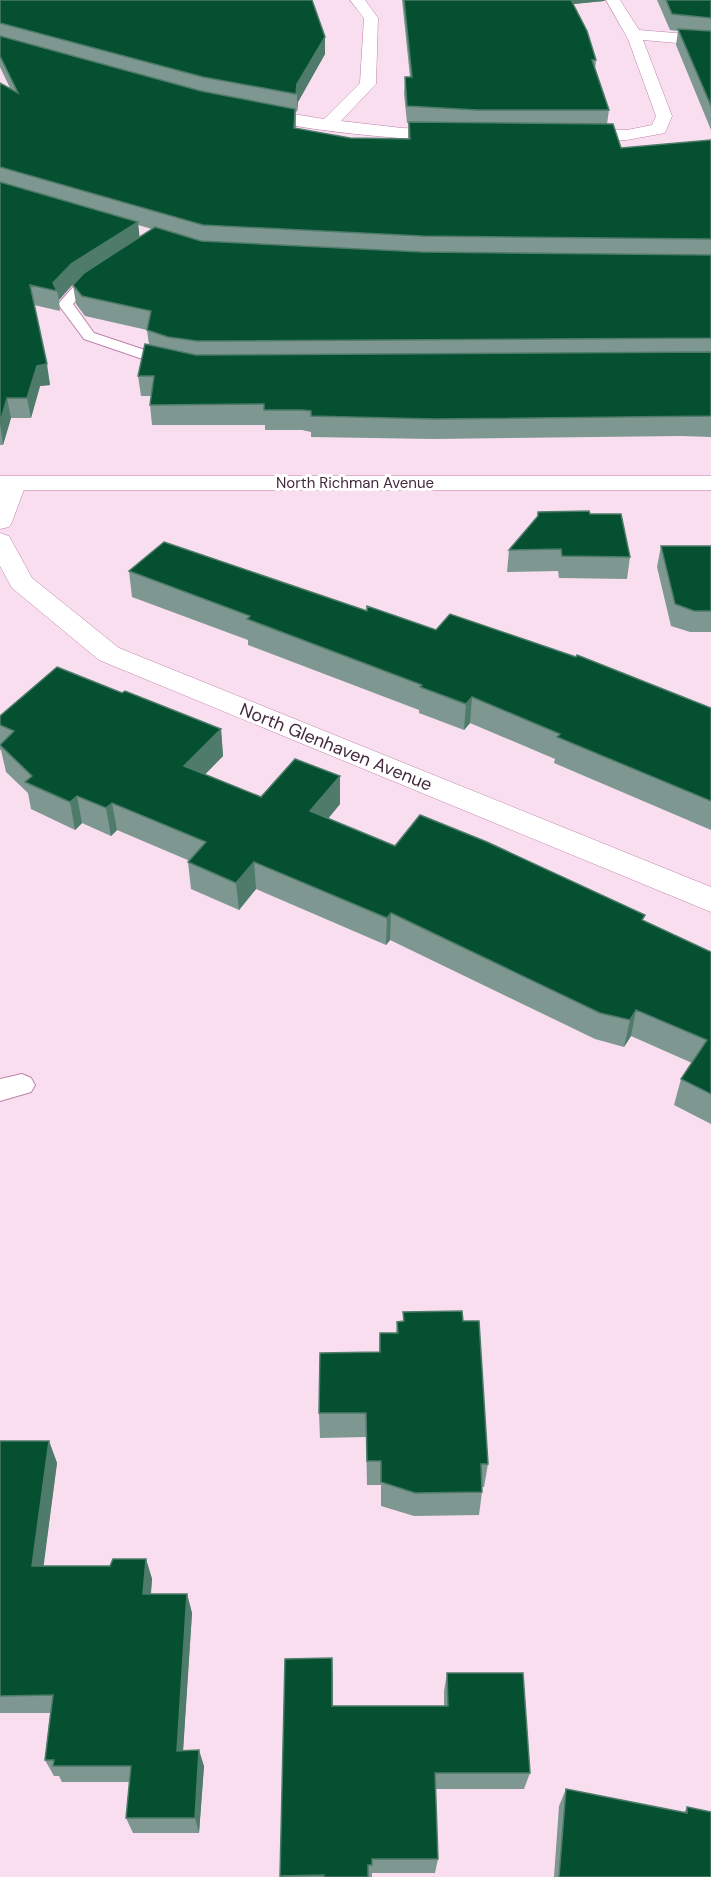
<svg xmlns="http://www.w3.org/2000/svg" width="711" height="1877" viewBox="0 0 711 1877" font-family="'DM Sans',sans-serif">
<rect width="100%" height="100%" fill="#f9def0"/>
<g fill="none" stroke-linecap="round" stroke-linejoin="round">
<g stroke="#be82ac" stroke-width="2">
<path id="service" d="M 99,272 L 104,273 L 106,276 L 104,279 L 85,291 L 73,304 L 94,333 L 178,361 L 180,364 L 178,367 L 166,367 L 84,339 L 58,304 L 75,285 Z
M 22,1074 L 31,1078 L 35,1085 L 31,1092 L 0,1101 L 0,1079 Z"/>
</g>
<g stroke="#be82ac" stroke-width="1">
<path id="minor" d="M 350,0 L 365,0 L 378,18 L 376,84 L 341,121 L 402,128 L 453,130 L 459,131 L 462,135 L 459,139 C 445,142 428,140 413,139 C 358,135 299,129 245,116 L 243,112 L 251,107 L 324,119 L 360,83 L 364,18 Z
M 606,0 L 620,0 L 639,30 L 711,36 L 711,46 L 643,40 L 672,116 L 665,133 L 627,140 L 570,140 L 564,139 L 561,135 L 564,131 L 570,130 L 627,130 L 652,125 L 656,116 L 628,39 Z
M 14,477 L 22,479 L 26,484 L 12,522 L 9,527 L 0,529 L 0,489 L 6,479 Z
M 0,533 L 9,536 L 32,578 L 119,648 L 711,887 L 711,912 L 99,660 L 12,588 L 0,566 Z"/>
</g>
<g stroke="#be82ac" stroke-width="1">
<path id="tertiary" d="M 0,476 L 711,476 L 711,490 L 0,490 Z"/>
</g>
<use href="#service" fill="#fff" fill-rule="evenodd"/>
<use href="#minor" fill="#fff" fill-rule="evenodd"/>
<use href="#tertiary" fill="#fff" fill-rule="evenodd"/>
</g>
<path fill="#7e9790" fill-rule="evenodd" d="M 0,0 L 325,54 L 298,102 L 297,112 L 296,111 L 296,128 L 350,138 L 408,139 L 408,123 L 407,123 L 404,94 L 405,77 L 410,77 L 402,0 L 605,0 L 604,1 L 573,4 L 596,60 L 595,69 L 609,110 L 607,124 L 621,148 L 711,140 L 711,437 L 681,436 L 434,439 L 311,437 L 311,432 L 302,430 L 265,430 L 265,425 L 152,425 L 150,405 L 151,396 L 141,396 L 138,376 L 149,345 L 147,330 L 85,316 L 76,304 L 73,285 L 75,282 L 59,300 L 60,311 L 34,305 L 50,385 L 40,386 L 31,418 L 11,418 L 3,445 L 0,445 L 0,83 L 10,88 L 0,67 ZM 138,225 L 152,229 L 139,237 Z
M 657,0 L 711,0 L 711,130 L 676,45 L 678,31 L 670,30 Z
M 538,512 L 590,514 L 630,557 L 627,579 L 559,578 L 558,571 L 507,572 L 509,550 L 537,518 Z
M 661,546 L 711,546 L 711,632 L 690,632 L 671,626 L 657,567 Z
M 129,571 L 367,611 L 711,708 L 711,830 L 554,763 L 555,759 L 470,723 L 464,730 L 419,713 L 419,710 L 248,645 L 248,640 L 132,597 Z
M 122,693 L 221,729 L 223,756 L 205,774 L 261,797 L 340,776 L 340,804 L 328,819 L 395,846 L 644,921 L 711,952 L 711,1124 L 674,1105 L 681,1079 L 692,1063 L 631,1036 L 624,1047 L 595,1039 L 390,940 L 386,945 L 256,889 L 239,910 L 191,889 L 188,862 L 190,861 L 117,830 L 111,836 L 82,823 L 75,830 L 31,809 L 28,793 L 6,772 L 1,750 L 0,750 L 0,716 Z
M 403,1312 L 463,1321 L 488,1464 L 484,1487 L 482,1487 L 482,1492 L 479,1515 L 414,1516 L 381,1506 L 381,1485 L 367,1485 L 366,1437 L 320,1438 L 319,1413 L 379,1352 L 380,1333 L 396,1333 L 397,1322 L 403,1321 Z
M 0,1441 L 49,1441 L 57,1463 L 43,1566 L 110,1566 L 146,1559 L 152,1579 L 151,1594 L 187,1594 L 192,1613 L 183,1750 L 204,1766 L 199,1833 L 133,1833 L 126,1818 L 130,1782 L 62,1782 L 59,1776 L 54,1776 L 45,1760 L 50,1713 L 0,1713 Z
M 332,1658 L 333,1706 L 444,1706 L 444,1691 L 447,1673 L 530,1773 L 524,1789 L 435,1789 L 438,1859 L 435,1873 L 372,1873 L 372,1877 L 280,1877 L 285,1659 Z
M 566,1789 L 684,1813 L 687,1807 L 711,1877 L 554,1877 L 559,1806 Z"/>
<path fill="#4e7b6a" d="M 564,0 L 605,0 L 604,1 L 564,5 Z
M 325,37 L 325,54 L 298,102 L 297,112 L 297,84 Z
M 138,222 L 140,241 L 73,284 L 59,300 L 57,291 L 53,283 L 71,264 Z
M 47,364 L 50,385 L 40,386 L 31,418 L 27,398 L 37,366 Z
M 7,398 L 11,418 L 3,445 L 0,423 Z
M 472,697 L 470,723 L 464,730 L 466,704 Z
M 221,729 L 223,756 L 187,793 L 184,766 Z
M 340,776 L 340,804 L 311,839 L 310,811 Z
M 77,796 L 82,823 L 75,830 L 70,802 Z
M 112,803 L 117,830 L 111,836 L 106,808 Z
M 254,862 L 256,889 L 239,910 L 236,883 Z
M 391,913 L 390,940 L 386,945 L 387,918 Z
M 636,1010 L 631,1036 L 624,1047 L 630,1020 Z
M 49,1441 L 57,1463 L 41,1586 L 32,1566 Z
M 146,1559 L 152,1579 L 149,1613 L 143,1594 Z
M 187,1594 L 192,1613 L 182,1767 L 177,1751 Z
M 332,1658 L 333,1677 L 333,1723 L 332,1706 Z
M 199,1750 L 204,1766 L 199,1833 L 195,1818 Z"/>
<path fill="#045030" stroke="#4e7b6a" stroke-width="1.5" d="M 0,0 L 312,0 L 325,37 L 297,84 L 296,94 L 203,77 L 0,23 Z
M 404,0 L 571,0 L 587,31 L 596,60 L 592,60 L 609,110 L 477,110 L 407,106 L 405,77 L 412,77 Z
M 666,0 L 711,0 L 711,18 L 672,14 Z
M 678,29 L 711,31 L 711,106 Z
M 0,36 L 201,91 L 295,109 L 294,128 L 350,138 L 410,139 L 409,122 L 613,124 L 621,148 L 711,140 L 711,239 L 422,236 L 203,225 L 0,167 L 0,83 L 18,93 L 0,56 Z
M 0,182 L 138,222 L 71,264 L 53,283 L 57,291 L 30,285 L 47,364 L 37,366 L 27,398 L 7,398 L 0,423 Z
M 155,227 L 201,241 L 422,252 L 711,255 L 711,338 L 197,341 L 168,337 L 147,330 L 151,311 L 82,296 L 73,285 L 84,273 Z
M 145,344 L 196,355 L 711,352 L 711,416 L 435,419 L 311,416 L 311,411 L 302,410 L 264,410 L 264,404 L 150,405 L 154,376 L 138,376 Z
M 589,511 L 590,514 L 621,514 L 630,557 L 562,556 L 561,549 L 509,550 L 538,516 L 538,512 Z
M 164,542 L 367,611 L 367,606 L 436,630 L 450,614 L 576,657 L 577,655 L 711,708 L 711,801 L 557,737 L 560,734 L 472,697 L 466,704 L 420,687 L 422,685 L 247,619 L 250,616 L 129,571 Z
M 661,546 L 711,546 L 711,611 L 694,611 L 675,604 Z
M 57,667 L 122,693 L 125,691 L 221,729 L 184,766 L 261,797 L 295,759 L 340,776 L 310,811 L 395,846 L 420,815 L 487,842 L 645,915 L 642,920 L 711,952 L 711,1094 L 681,1079 L 707,1040 L 636,1010 L 630,1020 L 600,1013 L 391,913 L 387,918 L 254,862 L 236,883 L 188,862 L 206,842 L 112,803 L 106,808 L 77,796 L 70,802 L 25,782 L 32,776 L 0,745 L 14,731 L 0,725 L 0,716 Z
M 462,1311 L 463,1321 L 479,1321 L 488,1464 L 481,1464 L 482,1492 L 415,1493 L 381,1482 L 381,1461 L 367,1461 L 366,1413 L 319,1413 L 320,1353 L 380,1352 L 380,1333 L 398,1333 L 397,1322 L 404,1321 L 403,1312 Z
M 0,1441 L 49,1441 L 32,1566 L 110,1566 L 113,1559 L 146,1559 L 143,1594 L 187,1594 L 177,1751 L 199,1750 L 195,1818 L 126,1818 L 131,1766 L 53,1766 L 54,1760 L 45,1760 L 53,1695 L 0,1696 Z
M 332,1658 L 332,1706 L 448,1706 L 447,1673 L 523,1673 L 530,1773 L 435,1773 L 438,1859 L 372,1859 L 372,1865 L 368,1865 L 368,1877 L 324,1877 L 324,1875 L 280,1876 L 285,1659 Z
M 566,1789 L 687,1813 L 687,1807 L 711,1812 L 711,1877 L 559,1877 Z"/>
<g text-anchor="middle" stroke-width="6" stroke-linejoin="round" paint-order="stroke">
<g font-size="15" fill="#432a3c" stroke="#fff">
<text x="355" y="488">North Richman Avenue</text>
</g>
<g font-size="18" fill="#432a3c" stroke="#fff">
<text transform="translate(336 747) rotate(22)" y="6">North Glenhaven Avenue</text>
</g>
</g>
</svg>
